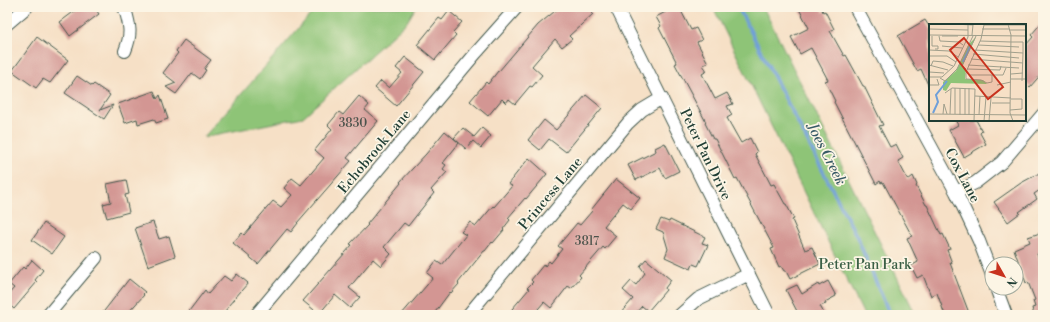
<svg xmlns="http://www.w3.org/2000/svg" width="1050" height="322" viewBox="0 0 1050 322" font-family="'Libre Bodoni',serif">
<rect width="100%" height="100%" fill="#fcf5e5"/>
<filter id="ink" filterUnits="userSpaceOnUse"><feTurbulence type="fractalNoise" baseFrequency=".025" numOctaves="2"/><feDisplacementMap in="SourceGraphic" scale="8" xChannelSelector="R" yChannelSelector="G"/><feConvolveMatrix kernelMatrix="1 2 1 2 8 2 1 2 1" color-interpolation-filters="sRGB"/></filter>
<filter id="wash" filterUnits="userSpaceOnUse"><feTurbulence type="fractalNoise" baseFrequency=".012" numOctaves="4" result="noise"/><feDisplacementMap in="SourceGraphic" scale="16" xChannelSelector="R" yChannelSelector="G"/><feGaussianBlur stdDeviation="0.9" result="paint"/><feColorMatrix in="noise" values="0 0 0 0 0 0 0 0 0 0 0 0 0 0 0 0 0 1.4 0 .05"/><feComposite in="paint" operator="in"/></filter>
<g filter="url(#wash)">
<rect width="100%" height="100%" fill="#f6e0c6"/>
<path fill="#8ec477" stroke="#568056" d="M 317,7 L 416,7 L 407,22 L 303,117 L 204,137 Z
M 713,7 L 763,7 L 916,315 L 864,315 Z"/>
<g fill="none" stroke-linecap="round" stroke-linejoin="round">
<path stroke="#6f9fd9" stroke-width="3.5" d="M 738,7 L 857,237 L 890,315"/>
</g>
<g id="blocks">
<path fill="#d39693" d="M 80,7 L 94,7 L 99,14 L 70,36 L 60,22 Z
M 560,7 L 587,7 L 593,14 L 569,36 L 572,39 L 562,47 L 555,39 L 532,66 L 542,75 L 532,87 L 530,86 L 515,104 L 509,99 L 506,103 L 502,99 L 488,116 L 470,101 L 486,82 L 488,84 L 498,71 L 499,71 L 538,25 Z
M 675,7 L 679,7 L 691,30 L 696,28 L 702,40 L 697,42 L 708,63 L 703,65 L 707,71 L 702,74 L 715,99 L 727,93 L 733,104 L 727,106 L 732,115 L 727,118 L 741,143 L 750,138 L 757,152 L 755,154 L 771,185 L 774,184 L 785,204 L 786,204 L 794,219 L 792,220 L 805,250 L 812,247 L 820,264 L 790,279 L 786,271 L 784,271 L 781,266 L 779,267 L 771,249 L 774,248 L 737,178 L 735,179 L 715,139 L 713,139 L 705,123 L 706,122 L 675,64 L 677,63 L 659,28 L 661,26 L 656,17 Z
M 798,7 L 821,7 L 823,12 L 825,11 L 834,29 L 830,31 L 844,56 L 846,55 L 863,86 L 864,86 L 883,125 L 879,126 L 890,147 L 896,144 L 903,158 L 898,161 L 908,180 L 913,176 L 917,185 L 916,186 L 926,205 L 927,205 L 941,235 L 943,234 L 950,249 L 947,250 L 952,263 L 950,263 L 969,313 L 964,315 L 945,315 L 937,293 L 931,296 L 923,275 L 917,278 L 911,266 L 918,262 L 907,238 L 912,236 L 883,182 L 881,183 L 880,181 L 876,184 L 834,102 L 835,101 L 825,81 L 828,80 L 811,48 L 800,54 L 791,37 L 809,28 Z
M 449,11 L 462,22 L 453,32 L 456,35 L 435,60 L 417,45 L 439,18 L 442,20 Z
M 925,20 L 930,28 L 930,89 L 921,69 L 917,71 L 898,36 Z
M 1043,21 L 1043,72 L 1030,87 L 1025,82 L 1025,46 L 1033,37 L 1031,35 Z
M 37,37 L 68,60 L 50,83 L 43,79 L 36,88 L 12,71 Z
M 184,40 L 211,60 L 204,69 L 206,70 L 200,79 L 192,73 L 176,94 L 166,87 L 176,83 L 163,73 L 178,53 L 176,51 Z
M 405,57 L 424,72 L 396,106 L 375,88 L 381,81 L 389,88 L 402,73 L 396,68 Z
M 77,76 L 92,86 L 94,84 L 110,95 L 100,110 L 113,105 L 104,119 L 65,93 Z
M 154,91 L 157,99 L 160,95 L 168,119 L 156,123 L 154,119 L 138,124 L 137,119 L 125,123 L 118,104 Z
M 586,95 L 602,108 L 566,152 L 549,139 L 540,150 L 528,140 L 544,120 L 556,130 Z
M 359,96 L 369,105 L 365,110 L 378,121 L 347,158 L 351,161 L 297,223 L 298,223 L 291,232 L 287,229 L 258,264 L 233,243 L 242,233 L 244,235 L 273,201 L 281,207 L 292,195 L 284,188 L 292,178 L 301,185 L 324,158 L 315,150 L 332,129 L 328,125 L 339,112 L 343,115 Z
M 955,120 L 976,120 L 982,131 L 980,133 L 986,144 L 964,157 L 949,130 L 958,125 Z
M 463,128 L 474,137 L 482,128 L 491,136 L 481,148 L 473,141 L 466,149 L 454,138 Z
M 445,131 L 459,143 L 443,163 L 446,165 L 443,169 L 447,172 L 431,190 L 434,193 L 408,226 L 404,223 L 384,247 L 391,254 L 381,266 L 373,259 L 349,288 L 360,297 L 350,308 L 335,295 L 319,314 L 303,301 L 352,245 L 350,244 L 368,225 L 367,224 L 401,183 L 400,182 L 426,154 Z
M 665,143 L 679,171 L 665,178 L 660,168 L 636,180 L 628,165 L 656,151 L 655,148 Z
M 529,158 L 547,174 L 526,199 L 525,198 L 508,218 L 510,220 L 503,229 L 504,230 L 493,243 L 492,242 L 485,251 L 484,251 L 458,283 L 459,284 L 451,293 L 450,292 L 433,315 L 401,315 L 433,278 L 427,273 L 436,261 L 442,265 L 466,235 L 461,232 L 470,222 L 476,226 L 493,206 L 494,207 L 512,186 L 508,184 Z
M 1043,171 L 1043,188 L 1034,194 L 1037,199 L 1019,212 L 1020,213 L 1008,222 L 994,202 L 1021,183 Z
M 616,179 L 640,198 L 631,209 L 623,203 L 604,226 L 616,236 L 605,249 L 603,247 L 579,275 L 581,277 L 571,288 L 568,286 L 551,308 L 544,302 L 533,315 L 507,315 L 529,289 L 527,288 L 533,282 L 531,280 L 544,264 L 545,266 L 549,261 L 551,263 L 562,249 L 558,246 L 577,223 L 580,225 L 592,211 L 591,210 Z
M 126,180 L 129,194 L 125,195 L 129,212 L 107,218 L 103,204 L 111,202 L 107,184 Z
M 661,219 L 669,222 L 670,220 L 705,237 L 702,243 L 708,245 L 698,266 L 693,264 L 691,269 L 665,257 L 668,249 L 663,232 L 656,229 Z
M 153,222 L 159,239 L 169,236 L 175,256 L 148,266 L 135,228 Z
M 44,223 L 64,237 L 52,254 L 32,240 Z
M 1043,232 L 1043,252 L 1037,254 L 1043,269 L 1043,315 L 1034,315 L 1032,308 L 1035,307 L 1033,301 L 1035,300 L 1028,282 L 1026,283 L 1014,249 L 1030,242 L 1028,237 Z
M 646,259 L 671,280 L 665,288 L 666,290 L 648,311 L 642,306 L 634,315 L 619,315 L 633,299 L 623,290 L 631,281 L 636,285 L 645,273 L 640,266 Z
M 32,260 L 43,270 L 35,280 L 37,282 L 14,309 L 7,303 L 7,296 L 14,288 L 9,284 L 23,267 L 25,269 Z
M 237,274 L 248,283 L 228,306 L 229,306 L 222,315 L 186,315 L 205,290 L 208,294 L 224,276 L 231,281 Z
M 129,279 L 145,292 L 143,294 L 144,295 L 126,315 L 101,315 Z
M 828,281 L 836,296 L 825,302 L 826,304 L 820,306 L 825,315 L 799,315 L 786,290 L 797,285 L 802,294 L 818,284 L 819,286 Z"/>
</g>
</g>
<g filter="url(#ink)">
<use href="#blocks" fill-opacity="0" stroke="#3f554a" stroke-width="1"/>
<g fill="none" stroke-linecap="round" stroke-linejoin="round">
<g stroke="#3f554a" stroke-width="14">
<path id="minor" d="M 123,7 L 125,9 C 130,26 132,34 125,51
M 616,7 L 769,315
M 855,7 L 956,192 L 979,241 L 992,275
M 7,24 L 27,7
M 956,192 L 975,183 L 1002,162 L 1043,114
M 996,288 L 1006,315
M 48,315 L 96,258
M 256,315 L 476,53 L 517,7
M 468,315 L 628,123 L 642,110 L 662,98
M 680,315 L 698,299 L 749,274"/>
</g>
<use href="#minor" stroke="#fff" stroke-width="12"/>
</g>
</g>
<g text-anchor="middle" stroke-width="3.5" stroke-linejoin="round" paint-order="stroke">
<g font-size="12" fill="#4c534c">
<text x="353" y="127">3830</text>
<text x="587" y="245">3817</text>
</g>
<g font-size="14" fill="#1f3d34" stroke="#fcf5e5">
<text transform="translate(374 151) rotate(-50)" y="5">Echobrook Lane</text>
<text transform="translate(706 154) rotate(64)" y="5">Peter Pan Drive</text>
<text transform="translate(963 175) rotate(62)" y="5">Cox Lane</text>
<text transform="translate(550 193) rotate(-50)" y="5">Princess Lane</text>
</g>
<g font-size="14" fill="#3b5f45" stroke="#fcf5e5">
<text x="865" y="269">Peter Pan Park</text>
</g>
<g font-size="15" font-style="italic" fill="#375a66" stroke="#fcf5e5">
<text transform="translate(827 154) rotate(63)" y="5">Joes Creek</text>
</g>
</g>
<g transform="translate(929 24)">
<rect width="97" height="97" fill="#f6e0c6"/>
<path d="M 47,13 L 33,43 L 37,45 L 36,55 L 54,56 L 58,60 L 22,59 L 17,67 L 14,66 L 14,58 L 27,47 L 40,20 Z" fill="#8ec477"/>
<path fill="none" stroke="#6f9fd9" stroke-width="2" d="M 34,38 L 42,21M 4,89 L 9,78 L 7,71 L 18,57"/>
<path fill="none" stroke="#a09f8c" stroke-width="1" d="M 24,0 L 44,1 L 43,11M 79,0 L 82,11 L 81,89 L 84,97M 0,5 L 39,6M 53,5 L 80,5M 80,6 L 97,6M 0,11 L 97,12M 3,12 L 3,22 L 9,22 L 9,25 L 6,25M 10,12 L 11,17 L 30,18 L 34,21M 13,12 L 29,12M 51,17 L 82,18M 49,21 L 90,23M 13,22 L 33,24M 0,26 L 20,27 L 29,33M 46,26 L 94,29 L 94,18 L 82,18M 44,30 L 90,34M 0,32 L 18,32 L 27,38M 42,35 L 94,39M 0,41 L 19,46M 39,41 L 90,44M 2,42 L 4,37 L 14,38 L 24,42M 77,44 L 74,51 L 40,51 L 37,48 L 52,15 L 55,1 L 97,1M 37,45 L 33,42 L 47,12M 38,45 L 71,46 L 72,42M 0,48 L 15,49M 37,49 L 37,55 L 52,56 L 58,59 L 63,58 L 63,51M 82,50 L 94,49M 0,53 L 13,53 L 25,42 L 39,13 L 39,0M 11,54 L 16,57 L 28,45 L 44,12M 82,55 L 97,55M 93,57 L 94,29M 0,61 L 10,61 L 8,55M 68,61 L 82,58M 40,64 L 40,91M 16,69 L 23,64 L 46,65 L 45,97 L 23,97M 46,72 L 82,74M 63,79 L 81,79M 81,86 L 93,85 L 93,75 L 82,75M 0,90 L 97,91M 14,90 L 15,80 L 18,90M 21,90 L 22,65M 26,90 L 26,64M 31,91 L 31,64M 36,91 L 36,64M 50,91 L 51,72M 55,97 L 57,73M 60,97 L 62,74"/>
<path fill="#c8321e" fill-opacity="0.15" stroke="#c8321e" stroke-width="2" d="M 35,14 L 74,63 L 59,75 L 21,26 Z"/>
<rect width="97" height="97" fill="none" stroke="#1f3d34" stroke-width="2"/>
</g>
<rect width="1050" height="322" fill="none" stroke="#fcf5e5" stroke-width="24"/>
<g transform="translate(1004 276) rotate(129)"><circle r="19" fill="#fcf5e5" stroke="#a4ab9e"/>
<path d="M0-3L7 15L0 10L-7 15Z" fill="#c8321e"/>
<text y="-6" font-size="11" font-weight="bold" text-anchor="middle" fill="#1f3d34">N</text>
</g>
</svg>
